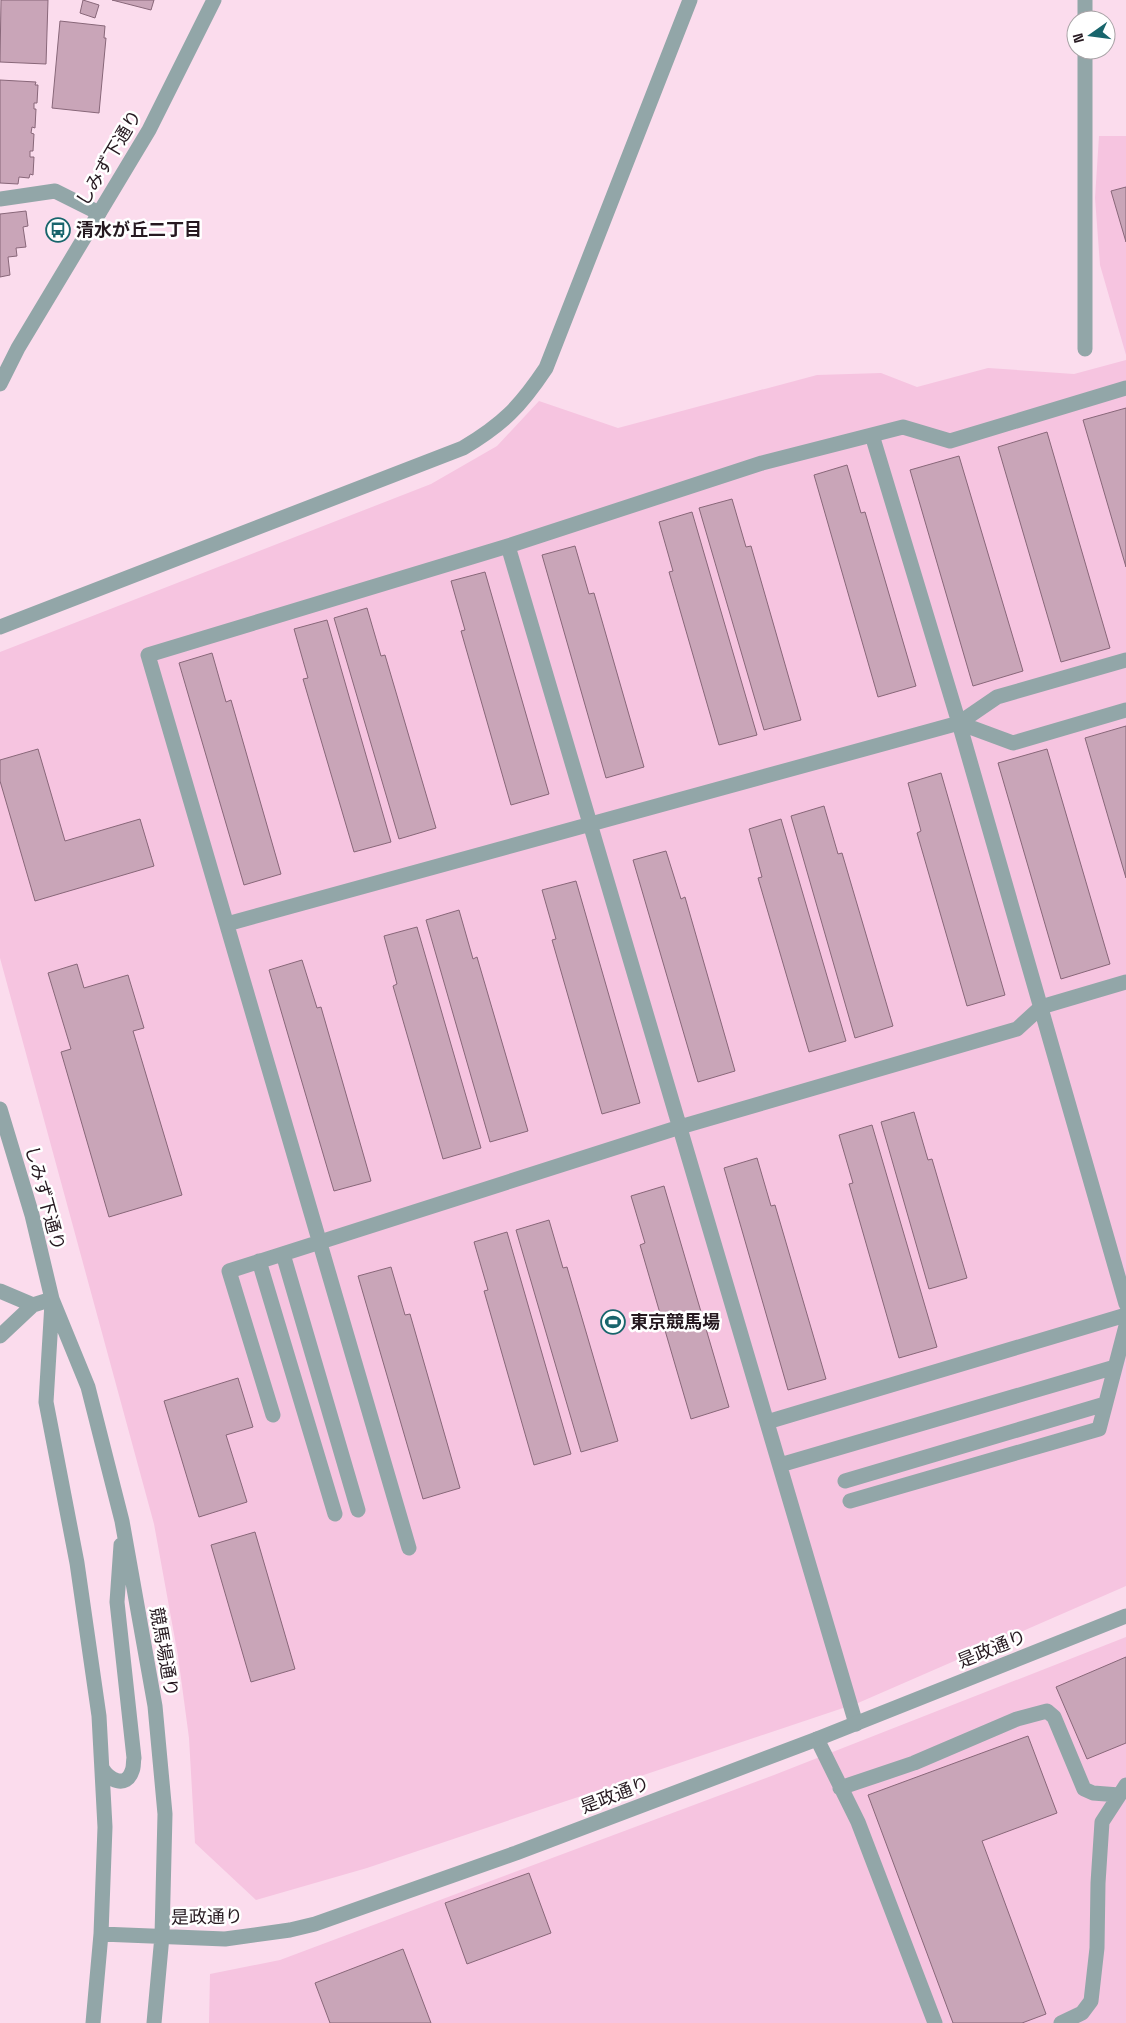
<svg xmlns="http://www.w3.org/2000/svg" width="1126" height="2023" viewBox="0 0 1126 2023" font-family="'Space Grotesk','Noto Sans JP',sans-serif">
<rect width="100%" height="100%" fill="#fbdced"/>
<path fill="#f6c4e0" d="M 1099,136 L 1126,136 L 1126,355 L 1100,265 L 1095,198 Z
M 1126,360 L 1126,1586 L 858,1703 L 367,1868 L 256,1900 L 195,1843 L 189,1738 L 178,1656 L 154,1524 L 0,958 L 0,652 L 431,484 L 497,446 L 539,401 L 618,428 L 817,375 L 881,373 L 917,387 L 988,368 L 1074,374 Z
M 1126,1637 L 1126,2023 L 209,2023 L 210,1974 L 280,1960 L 774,1775 Z"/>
<path fill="#c9a5b8" stroke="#886779" d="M 1,0 L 48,0 L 46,64 L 0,62 Z
M 83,0 L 99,5 L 95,18 L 80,13 Z
M 112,0 L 154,0 L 151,10 Z
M 60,21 L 105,26 L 104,38 L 106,38 L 99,113 L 52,108 Z
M 0,80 L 36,82 L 35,85 L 38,85 L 37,103 L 34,103 L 34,109 L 36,109 L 35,128 L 32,127 L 31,133 L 34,134 L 33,151 L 30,151 L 30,157 L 34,157 L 33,175 L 30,174 L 29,178 L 19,177 L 18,184 L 0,183 Z
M 1126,187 L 1126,242 L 1111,191 Z
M 26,211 L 28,226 L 23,227 L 26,247 L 16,248 L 17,256 L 8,257 L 10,275 L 0,277 L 0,214 Z
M 1126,408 L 1126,567 L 1083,420 Z
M 1047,432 L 1110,648 L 1061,662 L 998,447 Z
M 959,456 L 1023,671 L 973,686 L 910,470 Z
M 847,465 L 861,513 L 865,512 L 916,686 L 878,697 L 814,475 Z
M 732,499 L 746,547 L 751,546 L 801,720 L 764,730 L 699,508 Z
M 692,512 L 757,735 L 719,745 L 669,572 L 673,571 L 659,522 Z
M 575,546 L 589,594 L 594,593 L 644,767 L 606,778 L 542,555 Z
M 485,572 L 549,794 L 511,805 L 461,631 L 465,630 L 451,581 Z
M 367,608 L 381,656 L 385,655 L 436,828 L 399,839 L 334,618 Z
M 327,620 L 391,842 L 354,852 L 303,679 L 308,678 L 294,629 Z
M 212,653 L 226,702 L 231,700 L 281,874 L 244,885 L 179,663 Z
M 1126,726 L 1126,878 L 1085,738 Z
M 38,749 L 65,841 L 140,819 L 154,866 L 35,901 L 0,781 L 0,760 Z
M 1047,749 L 1110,964 L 1061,979 L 998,763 Z
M 941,773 L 1005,995 L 967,1006 L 917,833 L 921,831 L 908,783 Z
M 824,806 L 838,854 L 842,853 L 893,1026 L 855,1038 L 791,816 Z
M 781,819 L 846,1041 L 809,1052 L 758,878 L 762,877 L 749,829 Z
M 666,851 L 681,899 L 685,897 L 735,1071 L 698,1082 L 633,860 Z
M 576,881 L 640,1103 L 602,1114 L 552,940 L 556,939 L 542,890 Z
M 459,910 L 473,959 L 477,957 L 528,1131 L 490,1142 L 426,920 Z
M 417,927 L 481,1148 L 443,1159 L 393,986 L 397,984 L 384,936 Z
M 302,960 L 317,1008 L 321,1007 L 371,1181 L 334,1191 L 269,970 Z
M 77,964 L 84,988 L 128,975 L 144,1028 L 133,1031 L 182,1195 L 109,1217 L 61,1052 L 71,1049 L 48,973 Z
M 914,1112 L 928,1160 L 932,1159 L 967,1278 L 929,1289 L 881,1122 Z
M 872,1125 L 937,1347 L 899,1358 L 849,1184 L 853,1183 L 839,1135 Z
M 757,1158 L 771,1206 L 775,1205 L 826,1379 L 788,1390 L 724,1168 Z
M 664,1186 L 729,1407 L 691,1419 L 640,1245 L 645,1243 L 631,1196 Z
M 549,1220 L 563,1268 L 567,1267 L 618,1441 L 581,1452 L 516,1230 Z
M 507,1232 L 571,1454 L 534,1465 L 484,1291 L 488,1290 L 474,1242 Z
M 391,1267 L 405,1315 L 410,1314 L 460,1488 L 423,1499 L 358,1276 Z
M 238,1378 L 253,1427 L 226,1435 L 247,1502 L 199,1517 L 164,1401 Z
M 255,1532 L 295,1669 L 251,1682 L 211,1545 Z
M 1126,1657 L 1126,1743 L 1087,1759 L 1056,1687 Z
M 1028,1736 L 1057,1813 L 982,1841 L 1046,2014 L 1022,2023 L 953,2023 L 868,1795 Z
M 529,1873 L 551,1933 L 467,1964 L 445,1903 Z
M 403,1949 L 431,2023 L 330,2023 L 315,1983 Z"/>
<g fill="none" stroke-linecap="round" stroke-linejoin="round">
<path stroke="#92a6a8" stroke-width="15" d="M 872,435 L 959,723 L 1126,1304
M 508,546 L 856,1724
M 959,723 L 1013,743 L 1126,710
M 227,924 L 959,723 L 997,697 L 1126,660
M 283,1254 L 358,1510
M 259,1261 L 335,1514
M 273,1415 L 229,1271 L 680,1127 L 1017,1029 L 1041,1007 L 1126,982
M 767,1422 L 1126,1315
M 780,1465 L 1115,1367
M 845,1481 L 1105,1404
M 850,1501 L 1099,1429 L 1126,1326
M 409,1548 L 148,655 L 508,546 L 762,463 L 903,427 L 950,441 L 1126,388"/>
<path stroke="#92a6a8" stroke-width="15" d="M 1085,0 L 1085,20
M 1085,50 L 1085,349
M 0,199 L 55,191 L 99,213
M 0,627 L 463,448 C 503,424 520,407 546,368 L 690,0
M 817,1739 L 858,1822 L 935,2023
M 840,1788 L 914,1763 L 1017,1719 L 1047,1711 L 1054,1717 L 1084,1789 L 1093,1793 L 1119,1795
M 1061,2023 L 1082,2013 L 1091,2001 L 1097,1948 L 1098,1883 L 1102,1822 L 1126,1785"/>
<path stroke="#92a6a8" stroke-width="15" d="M 0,384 L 18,348 L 149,130 L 214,0
M 0,1109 L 32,1215 L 52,1299 L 88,1387 L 122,1521 L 155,1706 L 165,1814 L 162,1936 L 154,2023
M 0,1291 L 33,1305
M 52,1303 L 46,1402 L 77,1563 L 99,1716 L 105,1827 L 101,1934 L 93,2023
M 0,1336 L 33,1305 L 52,1299
M 102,1768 C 109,1780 126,1789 132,1771 C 134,1767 133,1762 134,1758 L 117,1602 L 121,1545
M 101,1934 L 225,1939 L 290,1930 L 315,1924 L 516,1853 L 817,1739 L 1126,1616"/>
</g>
<defs>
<g id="bus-ring" transform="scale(1.25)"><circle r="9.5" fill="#fff" stroke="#18656c" stroke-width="1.5"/><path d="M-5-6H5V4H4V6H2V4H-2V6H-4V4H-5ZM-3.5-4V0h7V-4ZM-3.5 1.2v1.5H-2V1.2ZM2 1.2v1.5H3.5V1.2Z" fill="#18656c"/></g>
<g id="stadium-ring" transform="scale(1.25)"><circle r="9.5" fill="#fff" stroke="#18656c" stroke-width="1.5"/><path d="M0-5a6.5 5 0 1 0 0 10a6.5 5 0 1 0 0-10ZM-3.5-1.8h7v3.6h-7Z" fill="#18656c"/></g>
</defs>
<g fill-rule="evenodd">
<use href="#bus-ring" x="58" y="230"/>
<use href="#stadium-ring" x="613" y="1322"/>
</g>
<g text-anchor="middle" stroke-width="5" stroke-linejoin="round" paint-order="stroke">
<g font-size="18" fill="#261920" stroke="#fff">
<text transform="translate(109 158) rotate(-59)" y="6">しみず下通り</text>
<text transform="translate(45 1198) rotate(75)" y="6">しみず下通り</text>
<text transform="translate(992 1649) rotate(-22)" y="6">是政通り</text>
<text transform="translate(164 1652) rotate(80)" y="6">競馬場通り</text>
<text transform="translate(615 1795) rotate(-21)" y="6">是政通り</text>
<text transform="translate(207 1917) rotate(-1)" y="6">是政通り</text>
</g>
<g font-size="18" font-weight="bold" fill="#261920" stroke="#fff" text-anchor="start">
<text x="76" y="236">清水が丘二丁目</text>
<text x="630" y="1328">東京競馬場</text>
</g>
</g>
<g transform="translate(1091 35) rotate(256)"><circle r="24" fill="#ffffff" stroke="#a8a3a6"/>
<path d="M0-4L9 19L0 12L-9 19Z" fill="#18656c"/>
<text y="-8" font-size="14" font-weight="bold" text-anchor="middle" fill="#261920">N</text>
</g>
</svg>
